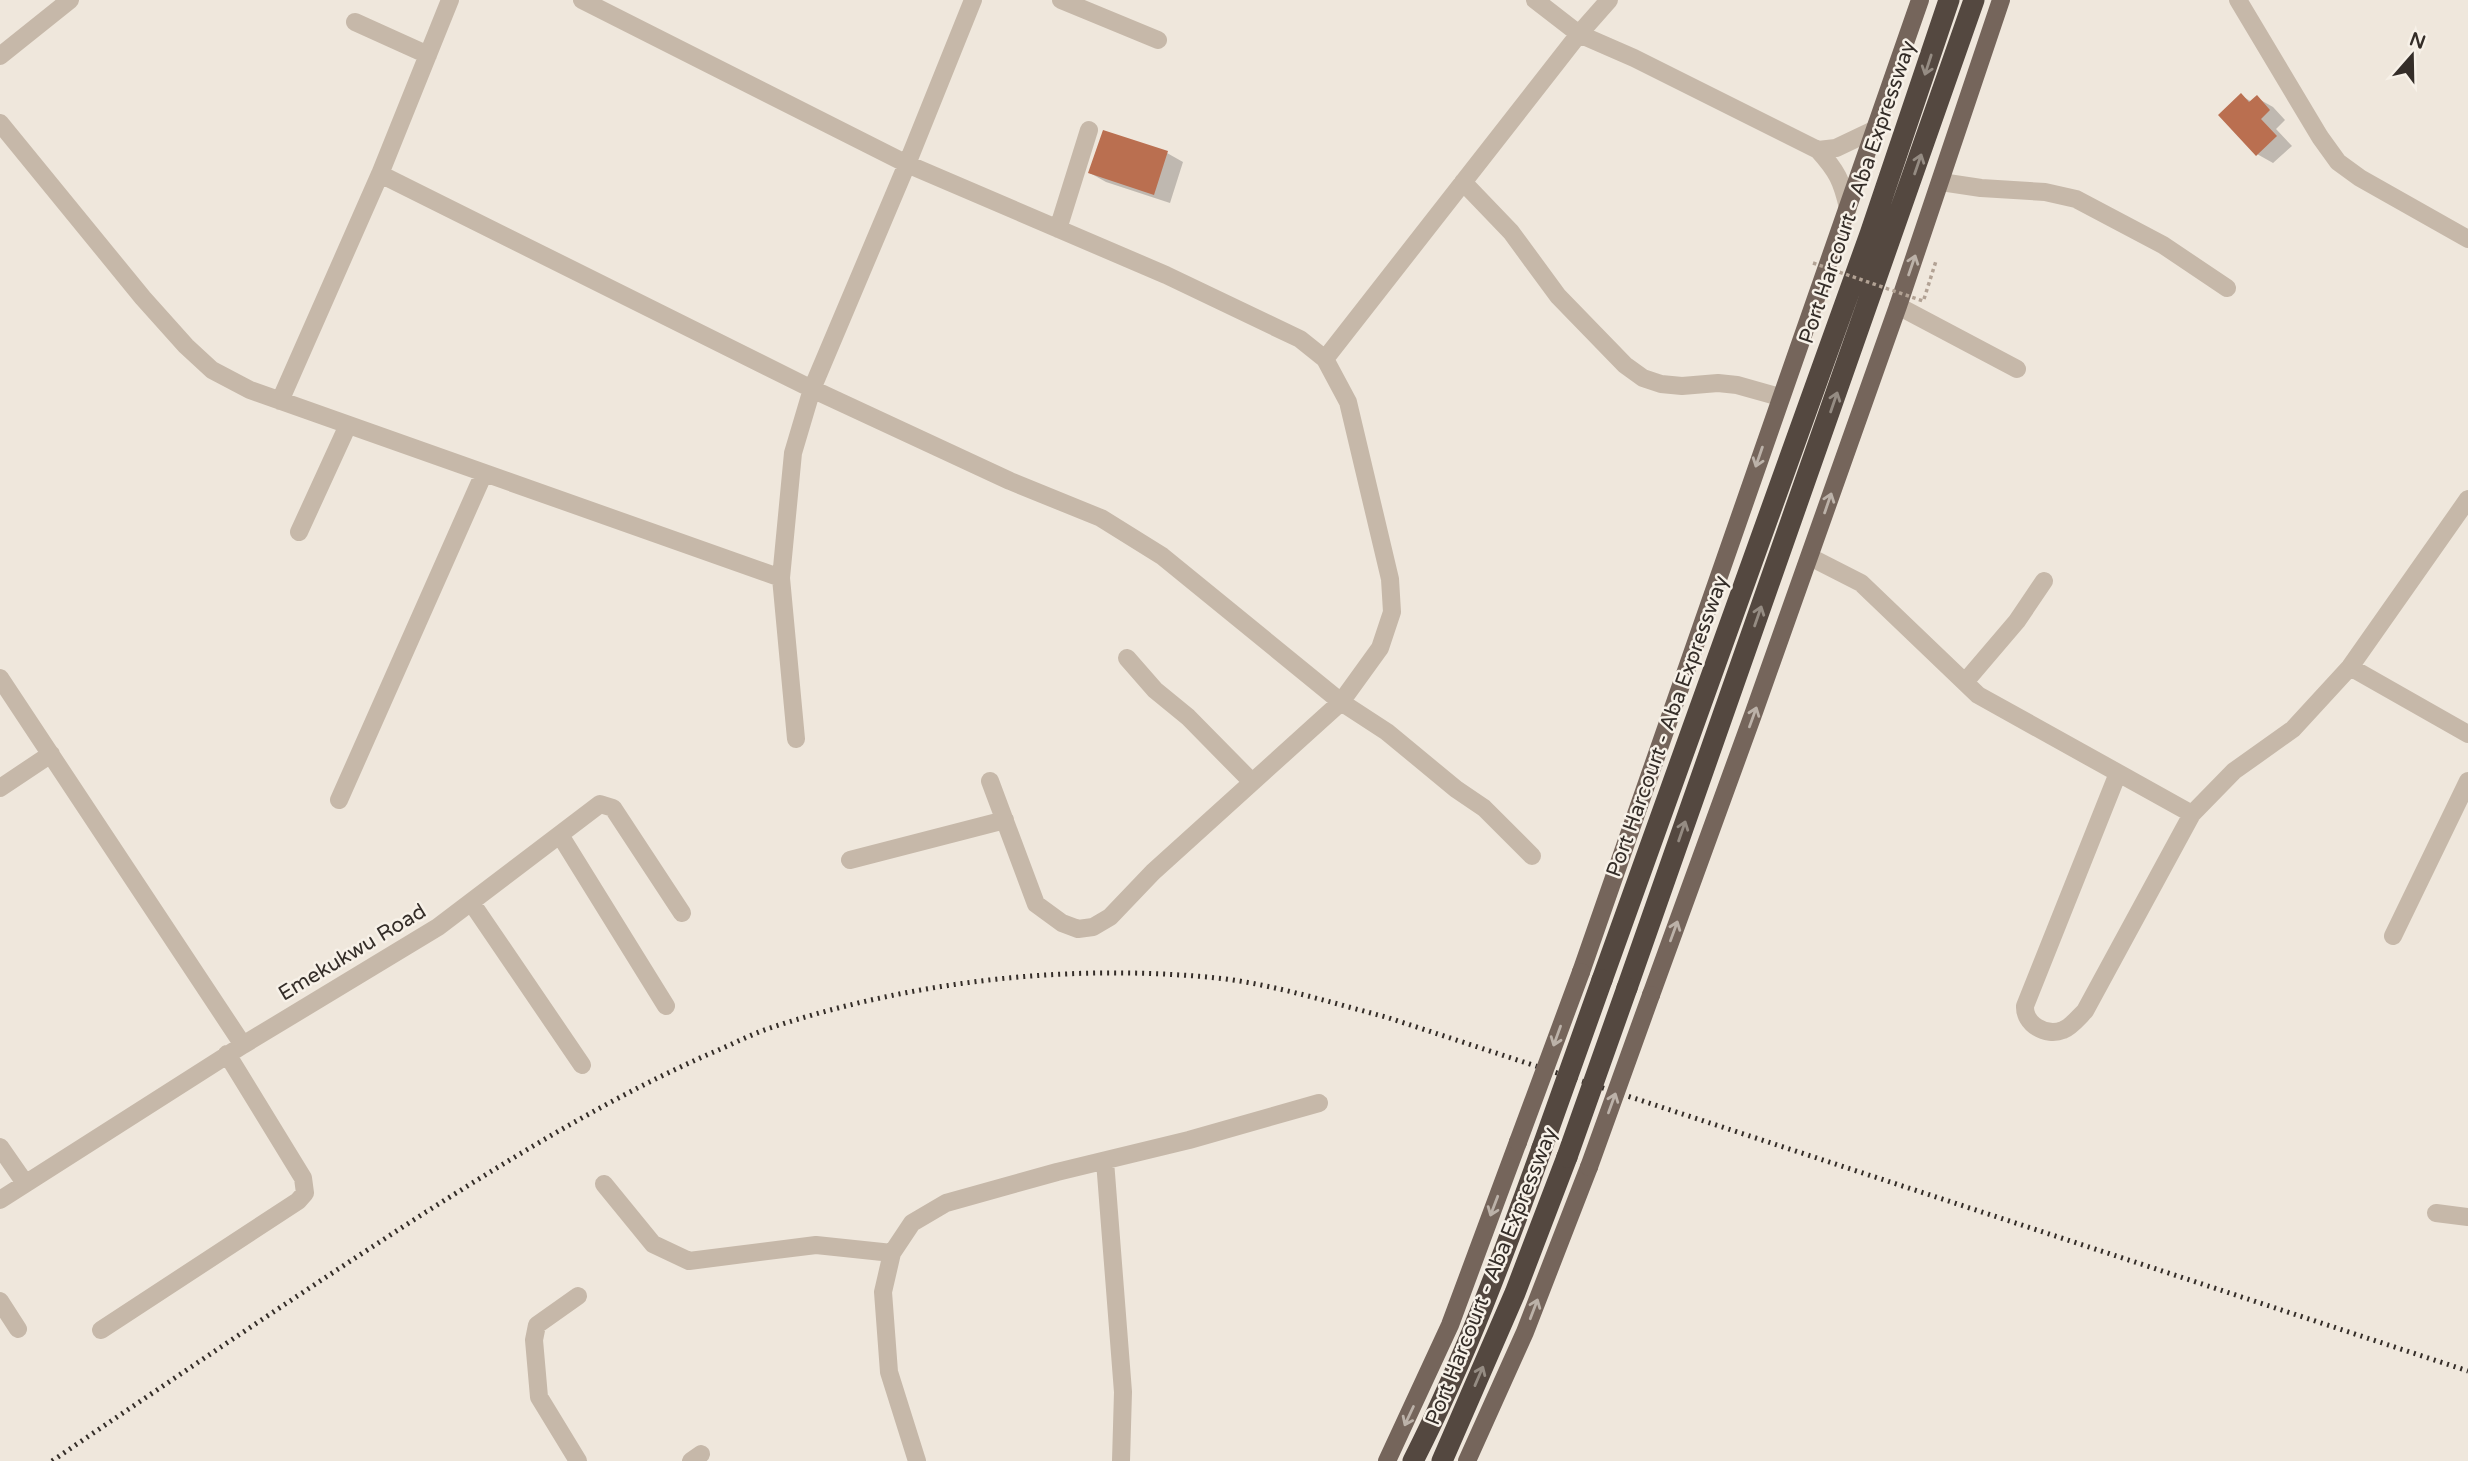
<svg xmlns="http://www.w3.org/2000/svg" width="2468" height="1461" viewBox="0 0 2468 1461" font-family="'Varela Round',sans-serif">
<rect width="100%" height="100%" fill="#efe7dc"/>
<path fill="#0003" d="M 2242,96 L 2252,102 L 2257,98 L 2273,107 L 2285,120 L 2276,129 L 2292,146 L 2273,163 L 2257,154 Z
M 1167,153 L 1183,162 L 1170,203 L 1106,182 L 1090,173 Z"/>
<path fill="#ba6f50" d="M 2241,93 L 2249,102 L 2257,95 L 2270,110 L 2261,119 L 2277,136 L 2256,156 L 2218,115 Z
M 1103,130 L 1168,151 L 1154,195 L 1088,173 Z"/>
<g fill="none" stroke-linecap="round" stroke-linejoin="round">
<path stroke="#b2a294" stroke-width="3.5" stroke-dasharray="3.5 3.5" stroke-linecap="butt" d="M 1924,299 L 1936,261"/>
<path stroke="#c6b8a9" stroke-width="18" d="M 582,0 L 907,164 L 1166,275 L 1300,339 L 1325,359 L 1348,402 L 1390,579 L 1392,612 L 1380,648 L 1341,702 L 1153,872 L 1110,917 L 1093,927 L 1078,929 L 1062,923 L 1036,904 L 990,781
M 1061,0 L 1158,40
M 1535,0 L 1579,34 L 1634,58 L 1818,150 C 1837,171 1842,181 1848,208
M 2238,0 L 2320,137 L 2338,162 L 2360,178 L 2468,239
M 355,22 L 428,55
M 0,56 L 70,0
M 0,123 L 143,298 L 186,346 L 212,370 L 250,390 L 781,578
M 1818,150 L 1836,148 L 1876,129
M 380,174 L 812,389 L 1010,481 L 1101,518 L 1162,556 L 1341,702 L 1387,732 L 1456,789 L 1484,808 L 1532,856
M 1463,182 L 1511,232 L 1558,296 L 1625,365 L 1643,378 L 1661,384 L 1682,386 L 1718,383 L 1737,385 L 1780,397
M 1941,182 L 1981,188 L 2045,192 L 2076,199 L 2163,245 L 2227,288
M 1058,229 L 1089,130
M 1898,306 L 2017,369
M 1325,359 L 1579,34 L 1609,0
M 280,401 L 380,174 L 450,0
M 299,532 L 348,425
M 1810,557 L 1861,583 L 1978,695 L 2192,814
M 1127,658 L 1155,690 L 1188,717 L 1252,782
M 2350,667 L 2468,734
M 0,678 L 243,1045
M 1965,682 L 2017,621 L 2044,581
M 796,739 L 781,578 L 793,453 L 812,389 L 907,164 L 973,0
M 2118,773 L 2025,1006 C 2024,1024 2046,1037 2063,1030 C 2071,1027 2079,1017 2085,1011 L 2192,814 L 2234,771 L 2293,729 L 2350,667 L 2468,499
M 0,788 L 51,754
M 339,800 L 484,473
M 560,835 L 666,1006
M 850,860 L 1005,820
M 471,902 L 582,1065
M 2393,936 L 2468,781
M 0,1147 L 25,1183
M 1105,1161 L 1123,1392 L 1121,1461
M 604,1184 L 653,1244 L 689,1261 L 816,1245 L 892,1253
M 0,1200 L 243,1045 L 438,927 L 600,804 L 613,808 L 682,913
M 2436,1213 L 2468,1217
M 0,1301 L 18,1329
M 101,1330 L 298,1201 L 305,1193 L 303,1178 L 227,1054
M 578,1461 L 539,1397 L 534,1340 L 537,1325 L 578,1296
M 691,1461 L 701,1454
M 917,1461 L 889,1372 L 883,1292 L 892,1253 L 912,1223 L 946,1203 L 1057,1172 L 1189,1140 L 1319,1103"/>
<path stroke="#75655b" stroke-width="18" d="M 1581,972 L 1920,0
M 1651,995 L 1754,712 L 1898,306 L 2001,0
M 1387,1461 L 1450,1325 L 1518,1142
M 1467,1461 L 1525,1332 L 1589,1167"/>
<path stroke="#544840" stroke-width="21" d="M 1602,980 L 1870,234 L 1949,0
M 1627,988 L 1974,0
M 1413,1461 C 1464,1361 1504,1254 1542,1148
M 1442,1461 L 1515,1293 L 1567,1157"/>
<path stroke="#342d28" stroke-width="5" stroke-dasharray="2 5" stroke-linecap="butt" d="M 52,1461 C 176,1377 300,1293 426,1212 C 518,1154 609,1098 709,1054 C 729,1046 749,1035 770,1028 C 909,982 1061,964 1207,977 C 1267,982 1328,1002 1386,1017 L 2468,1371"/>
<path stroke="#b2a294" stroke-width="3.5" stroke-dasharray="3.5 3.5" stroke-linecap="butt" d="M 1813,263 L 1923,301"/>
<path stroke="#75655b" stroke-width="18" d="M 1518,1142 L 1581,972
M 1589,1167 L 1651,995"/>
<path stroke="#544840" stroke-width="21" d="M 1542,1148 L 1602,980
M 1567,1157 L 1627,988"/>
</g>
<defs><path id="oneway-shaft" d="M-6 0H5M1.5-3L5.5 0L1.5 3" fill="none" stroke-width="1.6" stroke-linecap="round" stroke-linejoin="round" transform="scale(1.75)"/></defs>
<g stroke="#958c83">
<use href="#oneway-shaft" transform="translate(1928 65) rotate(108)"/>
<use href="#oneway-shaft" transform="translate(1918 164) rotate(-71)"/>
<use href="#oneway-shaft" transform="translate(1834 402) rotate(-71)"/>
<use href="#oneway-shaft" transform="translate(1758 616) rotate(-71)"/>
<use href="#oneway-shaft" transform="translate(1682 831) rotate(-71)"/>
<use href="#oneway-shaft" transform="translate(1479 1376) rotate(-67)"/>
</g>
<g stroke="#bcb2a9">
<use href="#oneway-shaft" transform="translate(1912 265) rotate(-71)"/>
<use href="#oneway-shaft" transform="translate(1759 457) rotate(109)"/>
<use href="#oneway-shaft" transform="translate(1828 503) rotate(-71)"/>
<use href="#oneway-shaft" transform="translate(1753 717) rotate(-70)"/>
<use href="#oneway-shaft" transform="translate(1674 931) rotate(-70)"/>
<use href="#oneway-shaft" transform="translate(1557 1036) rotate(110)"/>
<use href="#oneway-shaft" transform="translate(1612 1103) rotate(-70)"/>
<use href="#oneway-shaft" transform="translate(1494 1206) rotate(111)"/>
<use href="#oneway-shaft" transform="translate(1534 1309) rotate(-69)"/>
<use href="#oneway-shaft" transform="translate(1409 1416) rotate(115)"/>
</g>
<g text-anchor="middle" stroke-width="5" stroke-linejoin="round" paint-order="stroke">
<g font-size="21" fill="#342d28" stroke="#f7f1e8">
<text transform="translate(1857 192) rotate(-71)" y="7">Port Harcourt - Aba Expressway</text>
<text transform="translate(1667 726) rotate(-70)" y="7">Port Harcourt - Aba Expressway</text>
<text transform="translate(352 952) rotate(-31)" y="7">Emekukwu Road</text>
<text transform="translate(1491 1276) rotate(-68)" y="7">Port Harcourt - Aba Expressway</text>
</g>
</g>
<g transform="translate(2412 56) rotate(20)" stroke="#f7f1e8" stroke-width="5" paint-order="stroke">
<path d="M0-5L12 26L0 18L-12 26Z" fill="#342d28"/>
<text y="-10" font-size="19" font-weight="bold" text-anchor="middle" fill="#342d28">N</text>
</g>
</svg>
